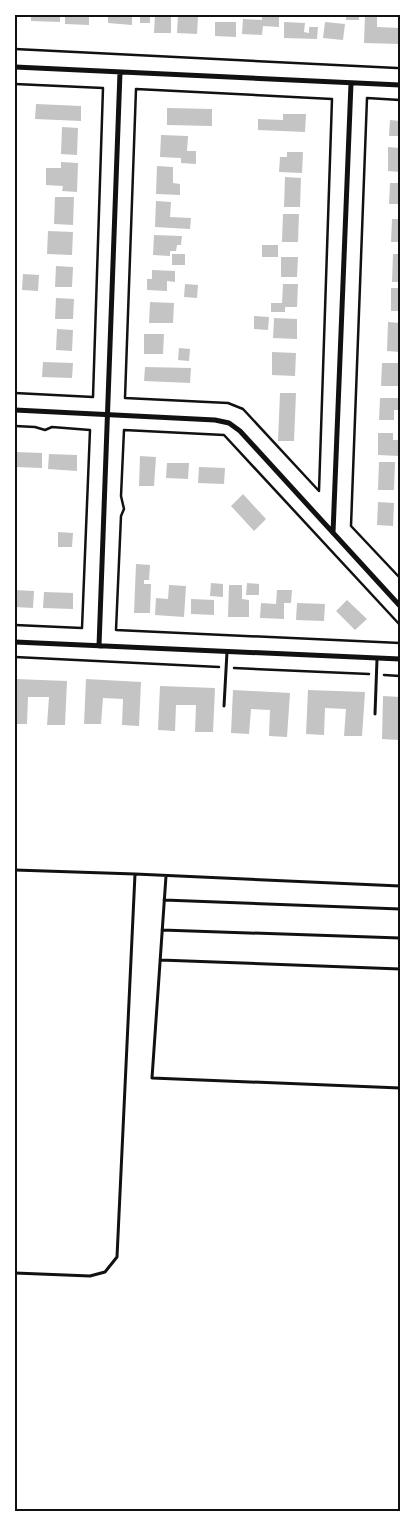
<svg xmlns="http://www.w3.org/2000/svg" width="415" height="1526" viewBox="0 0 415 1526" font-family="'Fira Sans',sans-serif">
<rect width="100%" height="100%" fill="#fff"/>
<path fill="#c4c4c4" d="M 31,15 L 60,15 L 60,22 L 31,21 Z
M 65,15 L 89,15 L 89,25 L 65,24 Z
M 108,15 L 132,15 L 132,25 L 108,23 Z
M 140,15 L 150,15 L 150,23 L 140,23 Z
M 155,15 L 171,15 L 171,33 L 154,33 Z
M 178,15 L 198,17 L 197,34 L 177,33 Z
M 262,15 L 279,15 L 279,27 L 263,26 L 262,35 L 242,34 L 243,19 L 262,20 Z
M 346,15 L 359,15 L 359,20 L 346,20 Z
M 365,15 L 377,15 L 377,27 L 400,28 L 400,44 L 364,43 Z
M 215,22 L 236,22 L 236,37 L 215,36 Z
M 284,22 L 305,23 L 304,32 L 309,33 L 309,27 L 318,27 L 317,39 L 284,38 Z
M 325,22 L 345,24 L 343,40 L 323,38 Z
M 36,104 L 81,106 L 81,121 L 35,119 Z
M 167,108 L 212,109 L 212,126 L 167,125 Z
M 283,114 L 306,114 L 305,132 L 258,130 L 258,119 L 283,120 Z
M 390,120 L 400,121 L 400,136 L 389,136 Z
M 62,127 L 78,128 L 77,155 L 61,154 Z
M 161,135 L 188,136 L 187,151 L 196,151 L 196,164 L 181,163 L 181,158 L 160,157 Z
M 388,147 L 400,148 L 400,172 L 388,171 Z
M 287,152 L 303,152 L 302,173 L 279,172 L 280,157 L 287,157 Z
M 61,162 L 78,163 L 77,192 L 62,191 L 63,186 L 46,185 L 46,168 L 61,168 Z
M 157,166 L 173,167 L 173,183 L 180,184 L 180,195 L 156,194 Z
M 285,177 L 301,178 L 300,207 L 284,207 Z
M 390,183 L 400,183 L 400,204 L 389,204 Z
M 55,197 L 74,197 L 73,225 L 54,224 Z
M 156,201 L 171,202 L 170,217 L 191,218 L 190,229 L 155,227 Z
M 283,214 L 299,214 L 298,242 L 282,242 Z
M 392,219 L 400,219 L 400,242 L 391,242 Z
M 48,231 L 73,232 L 72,255 L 47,254 Z
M 154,235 L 182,236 L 181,245 L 177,245 L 176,251 L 170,251 L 170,256 L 153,255 Z
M 262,245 L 278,245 L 278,257 L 262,257 Z
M 172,254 L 185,254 L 185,265 L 172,265 Z
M 393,254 L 400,254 L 400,282 L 392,282 Z
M 281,257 L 298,257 L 297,277 L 281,277 Z
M 56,266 L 73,267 L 72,287 L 55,287 Z
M 152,270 L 175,271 L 175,282 L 167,281 L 167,291 L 147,290 L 147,279 L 152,279 Z
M 23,274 L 39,275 L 38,291 L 22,290 Z
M 185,284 L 198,285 L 197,298 L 184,297 Z
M 283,284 L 298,284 L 297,307 L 285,307 L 285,312 L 271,312 L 271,303 L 282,303 Z
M 391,288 L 400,288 L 400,311 L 391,311 Z
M 56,298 L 74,299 L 73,319 L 55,319 Z
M 150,302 L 174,303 L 173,323 L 149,323 Z
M 254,316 L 269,317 L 268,330 L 254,329 Z
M 274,318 L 297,319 L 297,339 L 273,338 Z
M 388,322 L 400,323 L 400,352 L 387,351 Z
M 57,329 L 73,330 L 72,351 L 56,350 Z
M 144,334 L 164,334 L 163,354 L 144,354 Z
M 179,348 L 190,349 L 189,361 L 178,360 Z
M 272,352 L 296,353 L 295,376 L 272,375 Z
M 43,362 L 73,363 L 72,378 L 42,377 Z
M 382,363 L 399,363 L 398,386 L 381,386 Z
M 145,367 L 191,368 L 190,383 L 144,381 Z
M 280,393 L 296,393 L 294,441 L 278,441 Z
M 380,398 L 400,398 L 400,410 L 394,410 L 394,420 L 379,420 Z
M 378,433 L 393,433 L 393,440 L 400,440 L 399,456 L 378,455 Z
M 15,452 L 42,453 L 42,468 L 15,467 Z
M 49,454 L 77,455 L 77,471 L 48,469 Z
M 140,456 L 156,457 L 154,486 L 139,486 Z
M 379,462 L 395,462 L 394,490 L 378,490 Z
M 167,463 L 189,463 L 188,479 L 166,478 Z
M 199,467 L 225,468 L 224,484 L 198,483 Z
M 243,494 L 266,519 L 254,531 L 231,506 Z
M 378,502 L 394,503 L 393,526 L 377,525 Z
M 58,532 L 73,533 L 72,547 L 58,547 Z
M 136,564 L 150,565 L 149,580 L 144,580 L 144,584 L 151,584 L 150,613 L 134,613 Z
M 211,583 L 223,584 L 223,597 L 210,596 Z
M 247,583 L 259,584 L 259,595 L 246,595 Z
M 169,585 L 186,586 L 184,617 L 155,615 L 156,598 L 168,599 Z
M 229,585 L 242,585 L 242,599 L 249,600 L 249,617 L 228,617 Z
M 15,590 L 34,591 L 33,608 L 15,607 Z
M 277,590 L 292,590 L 291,603 L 284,603 L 284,619 L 260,618 L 261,603 L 276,604 Z
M 44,592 L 73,593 L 73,609 L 43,608 Z
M 191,599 L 214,600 L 214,615 L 191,614 Z
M 347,600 L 367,619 L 355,630 L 336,611 Z
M 297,603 L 325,604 L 324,621 L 296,620 Z
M 15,679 L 67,681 L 65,725 L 47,725 L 49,697 L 28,697 L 27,724 L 15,724 Z
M 86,679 L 141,682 L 139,726 L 122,725 L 123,699 L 103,698 L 101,724 L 84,724 Z
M 160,686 L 215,688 L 213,732 L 195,732 L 196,705 L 176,705 L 175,731 L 158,730 Z
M 233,690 L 290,693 L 287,737 L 269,736 L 270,710 L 251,709 L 249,734 L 231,733 Z
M 308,690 L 365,692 L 362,736 L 344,736 L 346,709 L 325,708 L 324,735 L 306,734 Z
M 383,696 L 400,697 L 398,740 L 382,739 Z"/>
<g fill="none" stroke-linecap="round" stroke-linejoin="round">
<path stroke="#111" stroke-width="2.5" d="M 15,49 L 397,68
M 15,84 L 103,88 L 93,397 L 15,393
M 136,89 L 332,99 L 319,491 L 243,409 L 228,403 L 125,398 Z
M 400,100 L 367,98 L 351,526 L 400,578
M 15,426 L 35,427 L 45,430 L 52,427 L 90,430 L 82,628 L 15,625
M 400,625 L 224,435 L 124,430 L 121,496 L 124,509 L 121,516 L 116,630 L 400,643
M 15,657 L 219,667
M 234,668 L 369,674
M 384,675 L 400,676"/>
<path stroke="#111" stroke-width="3" d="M 224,706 L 227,652
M 375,714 L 377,659
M 15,870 L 135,874 L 117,1257 L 105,1272 L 90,1276 L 15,1273
M 135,874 L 400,886
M 166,876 L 152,1078 L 400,1088
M 164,900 L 400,909
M 162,930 L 400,938
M 160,960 L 400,969"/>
<path stroke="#111" stroke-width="5" d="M 15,67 L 400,85
M 15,410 L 215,420 L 229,423 L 240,431 L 400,606
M 333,533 L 351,83
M 15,642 L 400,659
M 99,646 L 120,72"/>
</g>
<rect width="415" height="1526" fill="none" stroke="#ffffff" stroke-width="32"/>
<rect x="16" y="16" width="383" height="1494" fill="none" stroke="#111" stroke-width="2"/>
</svg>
